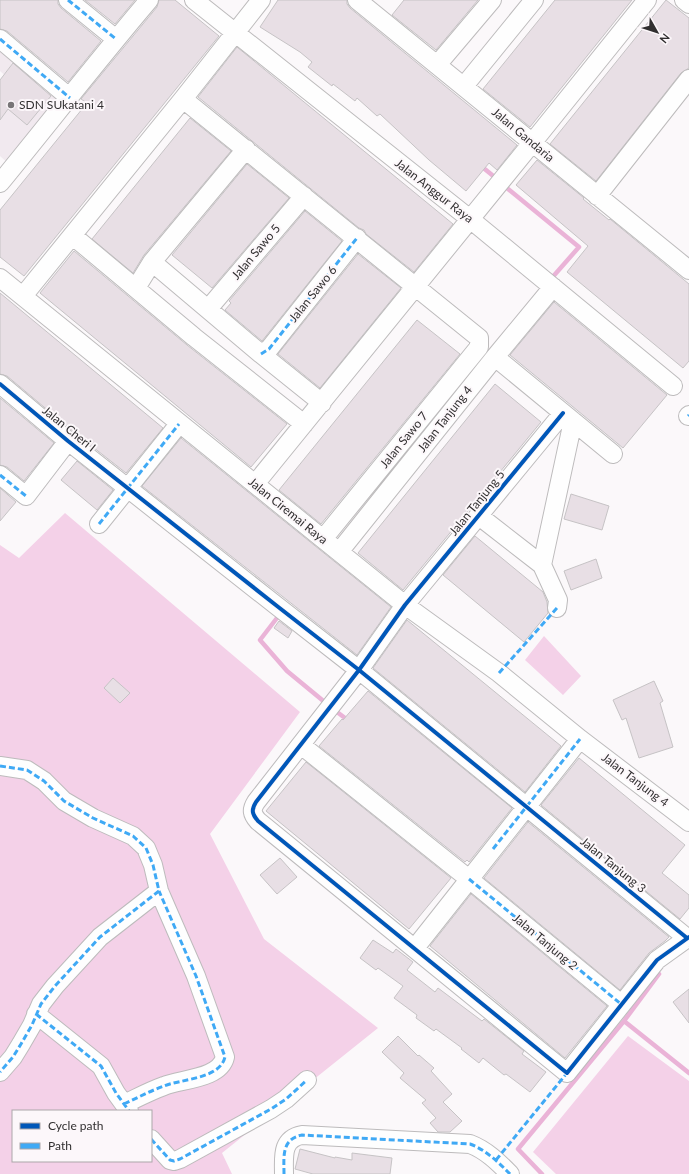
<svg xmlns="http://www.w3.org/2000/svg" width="689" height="1174" viewBox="0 0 689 1174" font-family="Lato,sans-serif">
<rect width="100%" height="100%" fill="#fbf8fa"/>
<path fill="#f1e9ef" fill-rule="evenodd" d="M 0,49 L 59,96 L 8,163 L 0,156 L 0,120 L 8,109 L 8,78 L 0,71 ZM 12,63 L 26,74 L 20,81 L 7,71 ZM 36,80 L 52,94 L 39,110 L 23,95 Z"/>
<path fill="#f4d1e8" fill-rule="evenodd" d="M 65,513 L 300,712 L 210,834 L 264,939 L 378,1028 L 222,1153 L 232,1174 L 0,1174 L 0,545 L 19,558 ZM 13,1111 L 151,1111 L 151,1161 L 13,1161 Z
M 544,636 L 581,676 L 563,695 L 525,660 Z
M 628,1036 L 689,1081 L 689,1174 L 556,1174 L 533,1152 Z"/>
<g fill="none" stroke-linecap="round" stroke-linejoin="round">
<path stroke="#eab3d7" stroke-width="4.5" d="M 481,166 L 497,179
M 502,184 L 579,247 L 550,280
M 280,614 L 260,640 L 287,671 L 327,704
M 333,709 L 349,721
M 624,1021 L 689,1073
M 542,1174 L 518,1149 L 624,1021 L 659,974 L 654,970"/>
</g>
<path fill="#e8dfe5" stroke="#c6c3c5" d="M 0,0 L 58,0 L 58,4 L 61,8 L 101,41 L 68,82 L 7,31 L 0,29 Z
M 85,0 L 135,0 L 115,24 Z
M 159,0 L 175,0 L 219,36 L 24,276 L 0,257 L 0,210 L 87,103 L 81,99 L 157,7 Z
M 278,0 L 347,0 L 347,4 L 350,8 L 517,145 L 497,170 L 489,163 L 466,191 L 429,160 L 380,114 L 377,116 L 357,98 L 355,101 L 333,84 L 332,86 L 308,67 L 312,62 L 300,52 L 260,27 Z
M 404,0 L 478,0 L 436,50 L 392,15 Z
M 555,0 L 632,0 L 530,127 L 483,89 Z
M 666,0 L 689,18 L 689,68 L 681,73 L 596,181 L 550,144 Z
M 237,47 L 453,224 L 414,272 L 366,234 L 364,230 L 359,228 L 198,97 Z
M 13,63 L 51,96 L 27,125 L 8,109 L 0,120 L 0,80 Z
M 190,118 L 231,151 L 144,255 L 133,273 L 92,239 Z
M 537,160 L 584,198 L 583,199 L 609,220 L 610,219 L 689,284 L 689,361 L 683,368 L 567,272 L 588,246 L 516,185 Z
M 247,164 L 289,198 L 212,288 L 172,255 Z
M 305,211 L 342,241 L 262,341 L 225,310 L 231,303 L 229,301 Z
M 74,251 L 187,345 L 287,424 L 251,467 L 40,293 Z
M 358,254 L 401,288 L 320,388 L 278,354 Z
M 0,293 L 163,428 L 126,473 L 75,433 L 7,376 L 0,374 Z
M 554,302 L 667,395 L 623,448 L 510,355 Z
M 417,320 L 460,354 L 321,524 L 279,490 Z
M 495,384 L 541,422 L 403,590 L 358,553 Z
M 0,398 L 54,443 L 24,481 L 7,467 L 0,465 Z
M 181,438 L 391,607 L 357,655 L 142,486 Z
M 77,461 L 113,490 L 97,510 L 61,480 Z
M 0,488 L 16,502 L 0,521 Z
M 571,494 L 609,506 L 602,530 L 564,519 Z
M 475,536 L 543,592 L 547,602 L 548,613 L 524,642 L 443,575 Z
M 596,559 L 602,578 L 571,590 L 564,571 Z
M 407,620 L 561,746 L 525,792 L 373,668 Z
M 279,621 L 292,631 L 288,638 L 274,628 Z
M 113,678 L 130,693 L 120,703 L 104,688 Z
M 654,681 L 663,701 L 660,703 L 673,747 L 639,758 L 626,718 L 622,720 L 613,700 Z
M 368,691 L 512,808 L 469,862 L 467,860 L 465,862 L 319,746 L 342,719 L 343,720 Z
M 579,758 L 685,845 L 662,873 L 689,895 L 689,908 L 680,919 L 541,805 Z
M 306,762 L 451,878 L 409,929 L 266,811 Z
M 528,822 L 669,937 L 665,941 L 649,953 L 620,990 L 484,878 Z
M 280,858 L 297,877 L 277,894 L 260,875 Z
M 471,894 L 607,1006 L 565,1058 L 430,946 Z
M 373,940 L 393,953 L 396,949 L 413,962 L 407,970 L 435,992 L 438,988 L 482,1021 L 484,1019 L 524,1051 L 522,1054 L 546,1072 L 530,1092 L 506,1074 L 504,1075 L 483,1058 L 479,1063 L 461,1049 L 462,1048 L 436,1029 L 434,1031 L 416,1018 L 417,1015 L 394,998 L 403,986 L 378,968 L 376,970 L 360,958 Z
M 689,989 L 689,1023 L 673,1002 Z
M 398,1036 L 418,1056 L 419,1055 L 434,1068 L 431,1071 L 452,1094 L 443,1102 L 462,1121 L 450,1132 L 438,1132 L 430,1123 L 436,1118 L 422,1103 L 426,1100 L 400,1078 L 404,1073 L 382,1052 Z
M 300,1149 L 335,1158 L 335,1157 L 352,1160 L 352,1153 L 392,1158 L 390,1174 L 313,1174 L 295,1169 Z"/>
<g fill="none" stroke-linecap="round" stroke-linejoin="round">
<g stroke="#bdbbbc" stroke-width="20">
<path id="minor" d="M 68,0 L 116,39
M 194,0 L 470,219 L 673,386
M 357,0 L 689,270
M 684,0 L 689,4
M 0,39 L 70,98
M 437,65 L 492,0
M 464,86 L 534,0
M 183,99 L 479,338 L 479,347 L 323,539
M 0,183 C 50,122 98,60 149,0
M 597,196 L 689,79
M 73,236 L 194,337 L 304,424
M 152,262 L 261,354 L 322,403
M 0,278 L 323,539 L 405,605 L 499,673 L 580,739 L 689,822
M 136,288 L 152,262 L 246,149
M 23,296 L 183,99 L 261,0
M 208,309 L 304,196
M 261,354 L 269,349 L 357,238
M 495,357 L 613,454
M 0,384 L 68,441 L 277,606 L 359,670 L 687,938
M 563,413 L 405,605 L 359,670 L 256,802 C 251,810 252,814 258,821 L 567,1073 L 657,960 L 689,937
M 688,416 L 689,415
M 0,475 L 26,496 L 68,441
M 255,484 L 532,143 L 647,0
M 479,516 L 542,565
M 99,524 L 179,424
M 339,552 L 495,357 L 553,287
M 557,608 L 558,600 L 542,565 L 573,421
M 301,745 L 469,879 L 621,1004
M 0,766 L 27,770 L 44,781 L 64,801 L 93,818 L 133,836 L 146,848 L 153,865 L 159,891 L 100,937 L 55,986 L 41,1004 L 32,1025 L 21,1044 L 13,1057 L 0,1072
M 415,948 L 580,739
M 36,1014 L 101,1066 L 116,1093 L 129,1111
M 124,1104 C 137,1098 150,1091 164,1086 C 181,1079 220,1079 225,1057 L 196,976 L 159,891
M 151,1139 L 170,1160 L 174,1161 L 180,1159 L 271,1109 L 286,1099 L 307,1080
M 284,1174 C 284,1157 281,1139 302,1135 L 470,1144 C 486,1150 498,1162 510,1174"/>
</g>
<use href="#minor" stroke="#fefefe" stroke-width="18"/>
<path stroke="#3fa9f5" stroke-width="3" stroke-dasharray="6 3" stroke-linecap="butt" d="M 68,0 L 116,39
M 0,39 L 70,98
M 261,354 L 269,349 L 357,238
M 688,416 L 689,415
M 0,475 L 26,496
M 99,524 L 179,424
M 499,673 L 557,608
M 0,766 L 27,770 L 44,781 L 64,801 L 93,818 L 133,836 L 146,848 L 153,865 L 159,891 L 100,937 L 55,986 L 41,1004 L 32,1025 L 21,1044 L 13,1057 L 0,1072
M 493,849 L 580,739
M 469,879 L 621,1004
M 36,1014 L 101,1066 L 116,1093 L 129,1111
M 124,1104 C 137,1098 150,1091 164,1086 C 181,1079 220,1079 225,1057 L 196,976 L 159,891
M 151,1139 L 170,1160 L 174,1161 L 180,1159 L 271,1109 L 286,1099 L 307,1080
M 496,1160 L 567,1073
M 284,1174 C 284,1157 281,1139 302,1135 L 470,1144 C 486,1150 498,1162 510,1174"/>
<g stroke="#fcf7fa" stroke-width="6">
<path id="cycleway" d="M 0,384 L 68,441 L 277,606 L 359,670 L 687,938
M 563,413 L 405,605 L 359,670 L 256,802 C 251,810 252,814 258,821 L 567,1073 L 657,960 L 689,937"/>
</g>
<use href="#cycleway" stroke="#0057b8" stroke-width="4"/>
</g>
<circle fill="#787577" stroke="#fcf7fa" stroke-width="1.5" cx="11" cy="105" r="4"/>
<g text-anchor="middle" stroke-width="4" stroke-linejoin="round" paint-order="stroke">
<g font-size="12" fill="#312f30" stroke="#fcf7fa" text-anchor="start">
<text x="19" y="109">SDN SUkatani 4</text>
</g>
<g font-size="12" fill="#312f30" stroke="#fcf7fa">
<text transform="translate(523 135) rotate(40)" y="4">Jalan Gandaria</text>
<text transform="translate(434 191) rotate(38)" y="4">Jalan Anggur Raya</text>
<text transform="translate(256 252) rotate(-50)" y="4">Jalan Sawo 5</text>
<text transform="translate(313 294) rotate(-51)" y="4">Jalan Sawo 6</text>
<text transform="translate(445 419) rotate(-52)" y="4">Jalan Tanjung 4</text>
<text transform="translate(69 429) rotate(39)" y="4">Jalan Cheri I</text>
<text transform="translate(404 440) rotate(-51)" y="4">Jalan Sawo 7</text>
<text transform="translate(477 503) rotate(-51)" y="4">Jalan Tanjung 5</text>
<text transform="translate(288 511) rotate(39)" y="4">Jalan Ciremai Raya</text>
<text transform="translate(635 780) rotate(37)" y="4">Jalan Tanjung 4</text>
<text transform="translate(613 865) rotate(39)" y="4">Jalan Tanjung 3</text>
<text transform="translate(545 942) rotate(40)" y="4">Jalan Tanjung 2</text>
</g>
</g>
<rect x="12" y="1110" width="140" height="52" fill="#fcf7fa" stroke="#aba7a9"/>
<rect x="20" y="1123" width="20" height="6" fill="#0057b8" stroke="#aba7a9"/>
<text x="48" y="1130" font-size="12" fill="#312f30">Cycle path</text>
<rect x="20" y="1143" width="20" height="6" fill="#3fa9f5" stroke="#aba7a9"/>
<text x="48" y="1150" font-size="12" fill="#312f30">Path</text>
<g transform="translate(657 32) rotate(129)" stroke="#fcf7fa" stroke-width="3" paint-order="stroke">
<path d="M0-3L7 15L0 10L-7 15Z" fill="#312f30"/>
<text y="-6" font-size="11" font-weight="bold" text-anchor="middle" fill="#312f30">N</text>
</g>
</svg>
